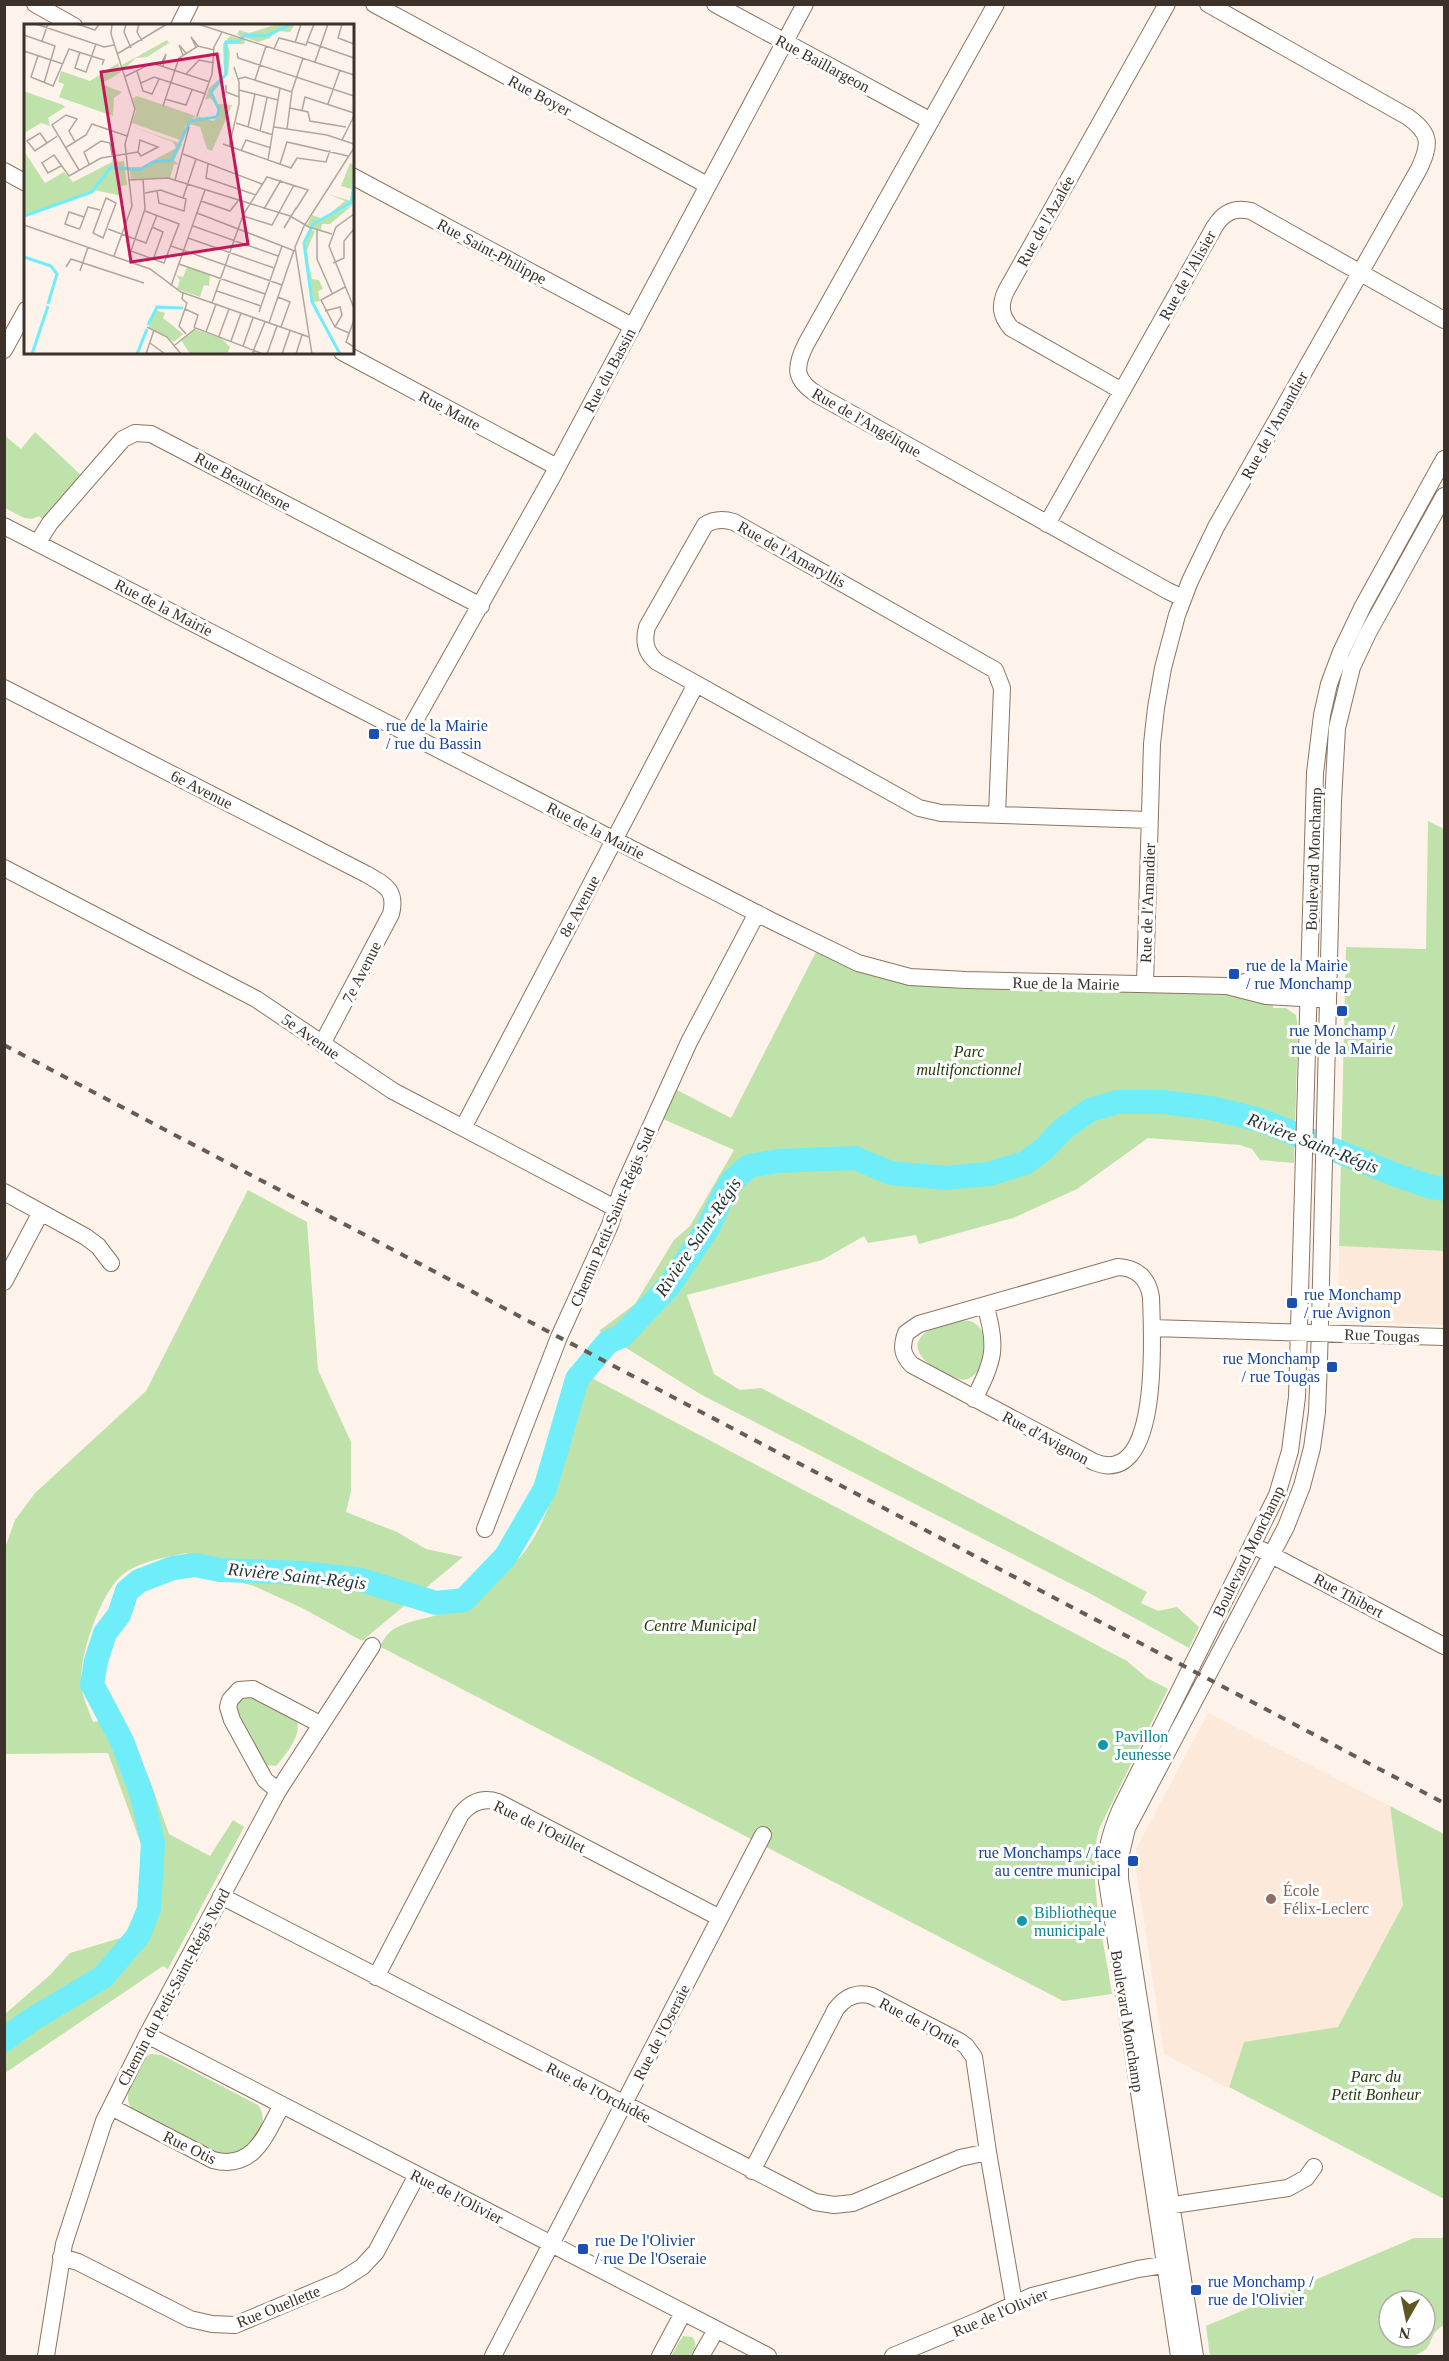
<svg xmlns="http://www.w3.org/2000/svg" width="1449" height="2361" viewBox="0 0 1449 2361" font-family="Georgia,serif">
<rect width="100%" height="100%" fill="#fef3ea"/>
<path fill="#fde9d9" d="M 1339,1246 L 1444,1251 L 1444,1325 L 1345,1322 L 1338,1320 Z
M 1208,1713 L 1390,1806 L 1403,1905 L 1338,2028 L 1244,2042 L 1228,2088 L 1164,2054 L 1136,1870 L 1136,1849 Z"/>
<path fill="#bfe2ab" fill-rule="evenodd" d="M 35,432 L 81,475 L 42,519 L 39,516 L 32,519 L 24,518 L 5,508 L 4,435 L 21,449 Z
M 1428,821 L 1444,829 L 1444,1251 L 1339,1246 L 1346,947 L 1426,949 Z
M 816,952 C 848,968 879,980 914,985 L 1232,995 L 1273,1004 L 1273,1008 L 1286,1008 L 1296,1015 L 1298,1027 L 1294,1163 L 1260,1160 L 1252,1149 L 1240,1145 L 1148,1138 L 1077,1189 L 1013,1218 L 919,1244 L 916,1235 L 868,1243 L 864,1236 L 822,1260 L 687,1295 L 714,1374 L 740,1390 L 761,1388 L 1147,1592 L 1141,1603 L 1158,1611 L 1177,1607 L 1199,1627 L 1189,1648 L 1089,1593 L 700,1394 L 599,1331 L 635,1304 L 674,1240 L 690,1226 L 734,1150 L 663,1119 L 677,1090 L 731,1118 Z
M 248,1190 L 307,1222 L 318,1370 L 351,1442 L 351,1491 L 346,1512 L 397,1532 L 426,1549 L 463,1557 L 362,1641 L 304,1609 L 254,1586 L 227,1579 L 186,1553 C 164,1558 139,1561 121,1576 C 100,1595 80,1654 81,1682 C 81,1695 89,1710 93,1722 L 117,1719 L 149,1778 L 169,1834 L 210,1856 L 233,1820 L 244,1827 L 168,1969 L 163,1966 L 5,2073 L 5,2014 L 50,1975 L 70,1953 L 124,1937 L 139,1905 L 141,1844 L 108,1753 L 5,1754 L 5,1548 L 15,1520 L 35,1493 L 146,1391 Z
M 960,1321 C 995,1315 992,1377 963,1380 C 947,1377 899,1354 925,1333 C 933,1327 949,1325 960,1321 Z
M 588,1376 L 1127,1661 L 1147,1678 L 1168,1689 L 1099,1829 C 1086,1875 1105,1945 1112,1994 L 1063,2001 L 379,1646 C 383,1641 388,1632 394,1629 C 415,1616 451,1617 471,1601 C 490,1585 517,1565 530,1544 C 563,1493 563,1430 588,1376 Z
M 250,1696 L 297,1721 C 302,1735 285,1756 276,1766 L 266,1765 L 235,1709 C 238,1700 242,1697 250,1696 Z
M 1390,1806 L 1444,1834 L 1444,2199 L 1229,2087 L 1244,2042 L 1338,2027 L 1403,1905 Z
M 150,2054 L 162,2055 L 258,2105 C 272,2123 252,2152 230,2155 C 226,2156 220,2154 216,2154 L 132,2109 C 120,2096 137,2063 150,2054 Z
M 1444,2236 L 1444,2325 C 1428,2335 1434,2341 1426,2349 C 1423,2352 1416,2355 1412,2356 L 1210,2356 L 1206,2326 L 1414,2238 L 1442,2238 ZM 1389,2301 L 1425,2301 L 1425,2337 L 1389,2337 Z
M 683,2336 L 692,2337 C 698,2344 695,2349 691,2356 L 671,2356 Z"/>
<g fill="none" stroke-linecap="round" stroke-linejoin="round">
<path stroke="#6fedf9" stroke-width="24" d="M 4,2040 L 31,2020 L 103,1977 L 138,1936 L 149,1909 L 153,1844 L 142,1795 L 122,1741 L 92,1684 L 96,1661 L 105,1633 L 119,1615 L 127,1591 L 139,1581 L 173,1568 L 195,1565 L 220,1570 L 303,1573 L 361,1580 L 436,1603 L 464,1600 L 506,1556 L 545,1489 L 577,1379 L 608,1342 L 622,1336 L 669,1286 L 709,1226 L 724,1194 L 732,1181 L 749,1166 L 778,1161 L 855,1158 L 891,1173 L 946,1178 L 989,1174 L 1025,1163 L 1044,1149 L 1063,1129 L 1090,1110 L 1117,1102 L 1162,1102 L 1211,1108 L 1260,1120 L 1396,1175 L 1431,1187 L 1444,1189"/>
<g stroke="#8c7460" stroke-width="18">
<path id="minor" d="M 35,4 L 74,26
M 374,4 L 707,185
M 715,4 L 931,121
M 996,4 L 806,344 C 794,368 794,380 818,395 L 1168,591 L 1183,598
M 179,26 L 190,4
M 4,171 L 26,183
M 352,176 L 632,326
M 4,350 L 26,310
M 342,352 L 557,467
M 1122,391 L 1011,328 C 1001,316 999,306 1006,291 L 1167,4
M 1047,524 L 1215,226 C 1224,212 1235,207 1251,211 L 1444,320
M 4,526 L 772,921 L 858,963 L 910,977 L 966,980 L 1227,986 L 1266,996 L 1319,999
M 38,542 L 50,523 L 123,439 L 135,433 L 151,434 L 481,606
M 4,688 L 366,874 C 385,885 397,890 391,914 L 322,1044
M 408,733 L 551,479 L 805,4
M 997,815 L 1002,688 L 995,670 L 734,522 C 724,519 714,519 705,525 L 647,627 C 643,642 646,653 657,662 L 919,808 L 941,813 L 1150,820
M 4,868 L 256,999 L 393,1091 L 615,1208
M 1145,984 L 1152,744 L 1156,708 L 1163,668 L 1177,615 L 1190,581 L 1216,527 L 1419,169 C 1430,145 1432,134 1408,117 L 1208,4
M 1229,986 L 1261,978 L 1320,978
M 463,1128 L 696,684
M 4,1192 L 86,1237 L 98,1246 L 111,1263
M 1118,1267 C 1137,1268 1148,1278 1151,1297 C 1152,1332 1162,1490 1094,1462 L 912,1365 C 902,1355 901,1347 906,1333 L 919,1324 Z
M 4,1282 L 41,1212
M 1152,1328 L 1444,1337
M 974,1399 C 994,1362 998,1346 985,1305
M 485,1529 L 559,1337 L 610,1225 L 621,1192 L 689,1042 L 757,913
M 1262,1550 L 1444,1646
M 278,1791 L 265,1780 L 232,1720 L 228,1707 L 230,1700 L 239,1690 L 253,1689 L 320,1724
M 221,1896 L 815,2202 L 834,2205 L 853,2203 L 960,2158 L 988,2152
M 376,1977 L 461,1814 C 471,1802 483,1797 498,1802 L 720,1918
M 147,2035 L 768,2356
M 111,2107 L 213,2160 C 254,2171 266,2134 282,2105
M 752,2171 L 836,2009 C 845,1997 857,1991 872,1996 L 959,2041 L 966,2046 L 974,2057 L 988,2152 L 1014,2303
M 1160,2207 L 1288,2188 L 1306,2178 L 1314,2167
M 61,2257 L 78,2262 L 190,2319 L 212,2324 L 235,2325 L 340,2281 L 362,2267 L 376,2252 L 417,2175
M 46,2356 L 64,2244 L 104,2121 L 147,2035 L 278,1791 L 372,1646
M 493,2356 L 763,1835
M 660,2356 L 683,2313
M 701,2356 L 716,2330
M 893,2356 L 980,2320 L 1032,2296 L 1138,2269 L 1176,2263
M 1179,2356 L 1107,1881 C 1104,1854 1110,1833 1121,1808 L 1277,1495 L 1290,1451 L 1297,1397 L 1315,773 L 1322,715 L 1329,684 L 1341,652 L 1363,606 L 1444,459
M 1195,2356 L 1120,1879 L 1120,1858 L 1127,1828 L 1286,1527 L 1302,1486 L 1312,1448 L 1317,1412 L 1319,1361 L 1333,801 L 1337,728 L 1352,667 L 1368,633 L 1444,496"/>
</g>
<use href="#minor" stroke="#fff" stroke-width="16"/>
<path stroke="#675c54" stroke-width="4" stroke-dasharray="8 8" stroke-linecap="butt" d="M 4,1045 L 1444,1803"/>
</g>
<g fill="#1a4fb4" stroke="#fff" stroke-width="2">
<rect x="368" y="728" width="12" height="12" rx="3"/>
<rect x="1228" y="968" width="12" height="12" rx="3"/>
<rect x="1336" y="1005" width="12" height="12" rx="3"/>
<rect x="1286" y="1297" width="12" height="12" rx="3"/>
<rect x="1326" y="1361" width="12" height="12" rx="3"/>
<rect x="1127" y="1855" width="12" height="12" rx="3"/>
<rect x="577" y="2243" width="12" height="12" rx="3"/>
<rect x="1190" y="2284" width="12" height="12" rx="3"/>
</g>
<g fill="#0f9aa8" stroke="#fff" stroke-width="2">
<circle cx="1103" cy="1745" r="6"/>
<circle cx="1022" cy="1921" r="6"/>
</g>
<circle fill="#8d6e63" stroke="#fff" stroke-width="2" cx="1271" cy="1899" r="6"/>
<g text-anchor="middle" stroke-width="6" stroke-linejoin="round" paint-order="stroke">
<g font-size="16" fill="#3d322a" stroke="#fff">
<text transform="translate(823 63) rotate(28)" y="6">Rue Baillargeon</text>
<text transform="translate(540 95) rotate(28)" y="6">Rue Boyer</text>
<text transform="translate(1045 221) rotate(-61)" y="6">Rue de l'Azalée</text>
<text transform="translate(492 251) rotate(28)" y="6">Rue Saint-Philippe</text>
<text transform="translate(1187 275) rotate(-61)" y="6">Rue de l'Alisier</text>
<text transform="translate(609 370) rotate(-62)" y="6">Rue du Bassin</text>
<text transform="translate(450 410) rotate(28)" y="6">Rue Matte</text>
<text transform="translate(867 422) rotate(30)" y="6">Rue de l'Angélique</text>
<text transform="translate(1274 425) rotate(-61)" y="6">Rue de l'Amandier</text>
<text transform="translate(243 481) rotate(28)" y="6">Rue Beauchesne</text>
<text transform="translate(792 554) rotate(29)" y="6">Rue de l'Amaryllis</text>
<text transform="translate(164 607) rotate(27)" y="6">Rue de la Mairie</text>
<text transform="translate(202 789) rotate(27)" y="6">6e Avenue</text>
<text transform="translate(596 830) rotate(27)" y="6">Rue de la Mairie</text>
<text transform="translate(1313 859) rotate(-88)" y="6">Boulevard Monchamp</text>
<text transform="translate(1147 903) rotate(-88)" y="6">Rue de l'Amandier</text>
<text transform="translate(579 906) rotate(-62)" y="6">8e Avenue</text>
<text transform="translate(361 972) rotate(-63)" y="6">7e Avenue</text>
<text transform="translate(1066 983) rotate(1)" y="6">Rue de la Mairie</text>
<text transform="translate(311 1036) rotate(35)" y="6">5e Avenue</text>
<text transform="translate(612 1217) rotate(-67)" y="6">Chemin Petit-Saint-Régis Sud</text>
<text transform="translate(1382 1335) rotate(2)" y="6">Rue Tougas</text>
<text transform="translate(1046 1437) rotate(28)" y="6">Rue d'Avignon</text>
<text transform="translate(1248 1551) rotate(-64)" y="6">Boulevard Monchamp</text>
<text transform="translate(1349 1595) rotate(28)" y="6">Rue Thibert</text>
<text transform="translate(540 1826) rotate(26)" y="6">Rue de l'Oeillet</text>
<text transform="translate(173 1987) rotate(-62)" y="6">Chemin du Petit-Saint-Régis Nord</text>
<text transform="translate(1128 2021) rotate(81)" y="6">Boulevard Monchamp</text>
<text transform="translate(920 2022) rotate(28)" y="6">Rue de l'Ortie</text>
<text transform="translate(661 2032) rotate(-63)" y="6">Rue de l'Oseraie</text>
<text transform="translate(599 2092) rotate(27)" y="6">Rue de l'Orchidée</text>
<text transform="translate(190 2147) rotate(26)" y="6">Rue Otis</text>
<text transform="translate(457 2196) rotate(27)" y="6">Rue de l'Olivier</text>
<text transform="translate(278 2306) rotate(-22)" y="6">Rue Ouellette</text>
<text transform="translate(1000 2312) rotate(-23)" y="6">Rue de l'Olivier</text>
</g>
<g font-size="16" fill="#164399" stroke="#fff" text-anchor="start">
<text x="386" y="731">rue de la Mairie<tspan x="386" dy="18">/ rue du Bassin</tspan></text>
<text x="1246" y="971">rue de la Mairie<tspan x="1246" dy="18">/ rue Monchamp</tspan></text>
<text x="1342" y="1036" text-anchor="middle">rue Monchamp /<tspan x="1342" dy="18">rue de la Mairie</tspan></text>
<text x="1304" y="1300">rue Monchamp<tspan x="1304" dy="18">/ rue Avignon</tspan></text>
<text x="1320" y="1364" text-anchor="end">rue Monchamp<tspan x="1320" dy="18">/ rue Tougas</tspan></text>
<text x="1121" y="1858" text-anchor="end">rue Monchamps / face<tspan x="1121" dy="18">au centre municipal</tspan></text>
<text x="595" y="2246">rue De l'Olivier<tspan x="595" dy="18">/ rue De l'Oseraie</tspan></text>
<text x="1208" y="2287">rue Monchamp /<tspan x="1208" dy="18">rue de l'Olivier</tspan></text>
</g>
<g font-size="16" font-style="italic" fill="#1c3903" stroke="#fff">
<text x="969" y="1057">Parc<tspan x="969" dy="18">multifonctionnel</tspan></text>
<text x="700" y="1631">Centre Municipal</text>
<text x="1376" y="2082">Parc du<tspan x="1376" dy="18">Petit Bonheur</tspan></text>
</g>
<g font-size="16" fill="#0d838f" stroke="#fff" text-anchor="start">
<text x="1115" y="1742">Pavillon<tspan x="1115" dy="18">Jeunesse</tspan></text>
<text x="1034" y="1918">Bibliothèque<tspan x="1034" dy="18">municipale</tspan></text>
</g>
<g font-size="16" fill="#785e54" stroke="#fff" text-anchor="start">
<text x="1283" y="1896">École<tspan x="1283" dy="18">Félix-Leclerc</tspan></text>
</g>
<g font-size="18" font-style="italic" fill="#1e3436" stroke="#fff">
<text transform="translate(1313 1143) rotate(21)" y="6">Rivière Saint-Régis</text>
<text transform="translate(698 1237) rotate(-56)" y="6">Rivière Saint-Régis</text>
<text transform="translate(297 1576) rotate(6)" y="6">Rivière Saint-Régis</text>
</g>
</g>
<g transform="translate(24 24)">
<rect width="330" height="330" fill="#fef3ea"/>
<path d="M 254,0 L 271,0 L 266,8 L 252,7 L 246,14 L 234,18 L 213,11 L 215,6 L 225,9 ZM 206,12 L 221,16 L 220,20 L 203,20 L 206,29 L 204,50 L 188,68 L 193,80 L 208,81 L 188,127 L 183,125 L 176,103 L 166,100 L 173,92 L 189,97 L 195,93 L 194,83 L 186,74 L 181,76 L 185,64 L 200,51 L 199,20 ZM 143,16 L 145,19 L 123,33 L 112,34 L 100,45 L 98,41 ZM 94,39 L 97,48 L 77,60 L 98,68 L 90,74 L 89,92 L 35,73 L 40,60 L 34,58 L 37,47 L 66,57 ZM 0,67 L 39,81 L 41,83 L 24,94 L 26,102 L 17,99 L 0,109 ZM 113,72 L 172,92 L 161,102 L 159,117 L 108,99 L 112,87 L 109,74 ZM 107,102 L 158,120 L 150,136 L 155,141 L 150,140 L 146,154 L 107,155 L 105,143 L 117,143 L 152,124 L 149,118 ZM 0,127 L 21,159 L 40,148 L 49,158 L 88,138 L 89,132 L 90,138 L 100,137 L 103,161 L 97,162 L 98,172 L 70,166 L 0,192 ZM 326,139 L 330,141 L 330,166 L 317,162 ZM 304,170 L 327,177 L 308,191 L 330,180 L 306,200 L 298,200 L 297,206 L 283,201 L 288,191 L 299,195 L 321,177 ZM 287,206 L 291,207 L 283,226 L 285,242 L 288,255 L 295,256 L 299,265 L 294,267 L 296,277 L 289,278 L 281,221 ZM 163,243 L 186,251 L 185,262 L 180,261 L 176,273 L 153,265 L 156,256 L 152,251 L 159,253 ZM 131,286 L 141,289 L 139,294 L 159,310 L 150,318 L 125,303 ZM 170,305 L 197,314 L 206,323 L 203,330 L 166,330 L 157,316 Z" fill="#bfe2ab"/>
<path fill="none" stroke="#6fedf9" stroke-width="3" d="M 0,192 L 68,168 L 87,143 L 116,146 L 129,138 L 148,136 L 166,97 L 193,93 L 195,86 L 187,68 L 202,50 L 202,18 L 213,18 L 221,11 L 242,12 L 268,0M 0,233 L 27,242 L 33,250 L 24,280M 124,301 L 133,283 L 159,284M 8,330 L 24,282M 113,330 L 123,305M 316,330 L 288,278 L 280,219 L 289,200 L 327,179 L 330,161"/>
<path fill="none" stroke="#b1a69d" stroke-width="1.5" d="M 12,0 L 80,23 L 90,21M 53,0 L 71,6 L 75,0M 88,0 L 87,10 L 111,85 L 101,120 L 108,182 L 90,232M 102,0 L 100,8 L 107,24M 115,0 L 113,8 L 118,17M 174,0 L 330,51M 318,0 L 314,14 L 330,20M 0,11 L 31,22 L 20,59M 18,17 L 24,0M 284,18 L 330,34M 271,19 L 277,0M 172,23 L 167,13 L 174,22M 250,25 L 255,14 L 282,21 L 290,0M 0,27 L 39,40M 56,28 L 51,44 L 62,48 L 72,20M 213,29 L 214,34 L 330,72M 93,30 L 143,0M 159,31 L 155,21 L 162,29M 14,32 L 7,53 L 29,62 L 45,25 L 80,36 L 78,41M 291,38 L 304,0M 136,42 L 142,30 L 139,42M 113,47 L 119,67 L 128,70 L 135,55M 162,50 L 175,36 L 190,39M 100,53 L 128,39 L 186,58M 214,55 L 221,53 L 268,68M 231,56 L 242,22M 117,59 L 130,53 L 182,70M 202,61 L 202,68 L 215,73M 215,66 L 254,76M 141,75 L 162,81 L 168,66M 304,80 L 316,46M 139,82 L 155,34 L 174,22 L 190,26M 266,84 L 284,88 L 286,97 L 322,103M 278,86 L 281,73 L 330,89M 173,92 L 188,50 L 190,23 L 198,8M 212,99 L 249,111M 224,103 L 231,70M 250,103 L 303,111 L 330,120M 263,105 L 268,67 L 279,34M 236,107 L 243,74M 318,116 L 330,92M 51,118 L 45,107 L 53,95 L 42,91 L 28,101 L 55,146M 23,119 L 16,109 L 3,117 L 11,127 L 12,126 L 23,119 L 32,113 L 33,112M 199,120 L 267,144 L 273,134 L 302,138 L 306,126M 205,123 L 215,80 L 215,58 L 210,43M 41,124 L 62,111 L 68,100 L 103,112M 217,127 L 222,116 L 247,124M 159,130 L 238,160M 244,136 L 256,64M 65,140 L 60,128 L 77,117 L 86,119 L 88,131M 184,140 L 182,154 L 232,171M 256,140 L 263,118 L 324,132M 37,142 L 24,149 L 18,139 L 30,131 L 45,152 L 77,134 L 114,128 L 117,132 L 134,123 L 116,116 L 114,128M 119,155 L 121,185 L 107,227 L 140,239 L 155,200 L 121,187M 104,156 L 144,154 L 266,192 L 285,203 L 308,210M 151,156 L 165,103M 121,169 L 137,166 L 139,167 L 162,175 L 160,187 L 135,179 L 133,167M 82,174 L 92,179 L 79,214 L 69,209 ZM 159,174 L 172,135M 177,177 L 206,187 L 214,177M 240,185 L 257,156M 173,189 L 271,227M 330,190 L 312,203 L 305,222 L 330,284M 219,192 L 248,201 L 270,161M 60,193 L 45,188 L 41,200 L 55,205 L 56,204 L 64,183 L 76,186M 0,201 L 126,245 L 157,268 L 285,313M 169,202 L 254,232M 128,203 L 139,208 L 129,236M 260,204 L 272,184M 84,205 L 122,219 L 133,191M 293,206 L 293,235 L 308,269M 164,214 L 250,244M 147,222 L 258,261M 309,239 L 320,234 L 320,217 L 330,205M 155,240 L 241,270M 42,243 L 47,235 L 120,259M 56,247 L 64,223M 147,262 L 181,166M 321,263 L 297,276 L 311,303 L 325,309M 193,267 L 237,282M 159,269 L 158,275 L 163,279 L 155,302 L 162,310M 254,273 L 266,278 L 257,303M 188,279 L 219,191 L 243,153 L 284,166 L 272,185M 161,285 L 174,291 L 170,304M 301,287 L 316,283 L 318,291 L 311,303M 235,288 L 258,222M 330,296 L 322,318 L 330,323M 245,299 L 270,226M 123,303 L 143,313 L 157,330M 182,308 L 192,280M 195,312 L 205,285M 207,317 L 217,289M 126,319 L 141,330M 151,321 L 172,304 L 239,330M 219,322 L 229,294M 122,330 L 130,306M 228,330 L 241,298M 243,330 L 253,302M 258,330 L 266,307M 272,330 L 278,311M 288,330 L 271,223 L 280,202 L 330,124"/>
<path fill="#c2185b" fill-opacity="0.15" stroke="#c2185b" stroke-width="3" d="M 193,30 L 224,220 L 107,238 L 77,48 Z"/>
<rect width="330" height="330" fill="none" stroke="#3d322a" stroke-width="3"/>
</g>
<rect width="1449" height="2361" fill="none" stroke="#3d322a" stroke-width="12"/>
<g transform="translate(1407 2319) rotate(189)"><circle r="28" fill="#ffffff" stroke="#b1adaa" stroke-width="1.5"/>
<path d="M0-4.5L10 22L0 15L-10 22Z" fill="#615622"/>
<text y="-9" font-size="16" font-weight="bold" text-anchor="middle" fill="#3d322a">N</text>
</g>
</svg>
